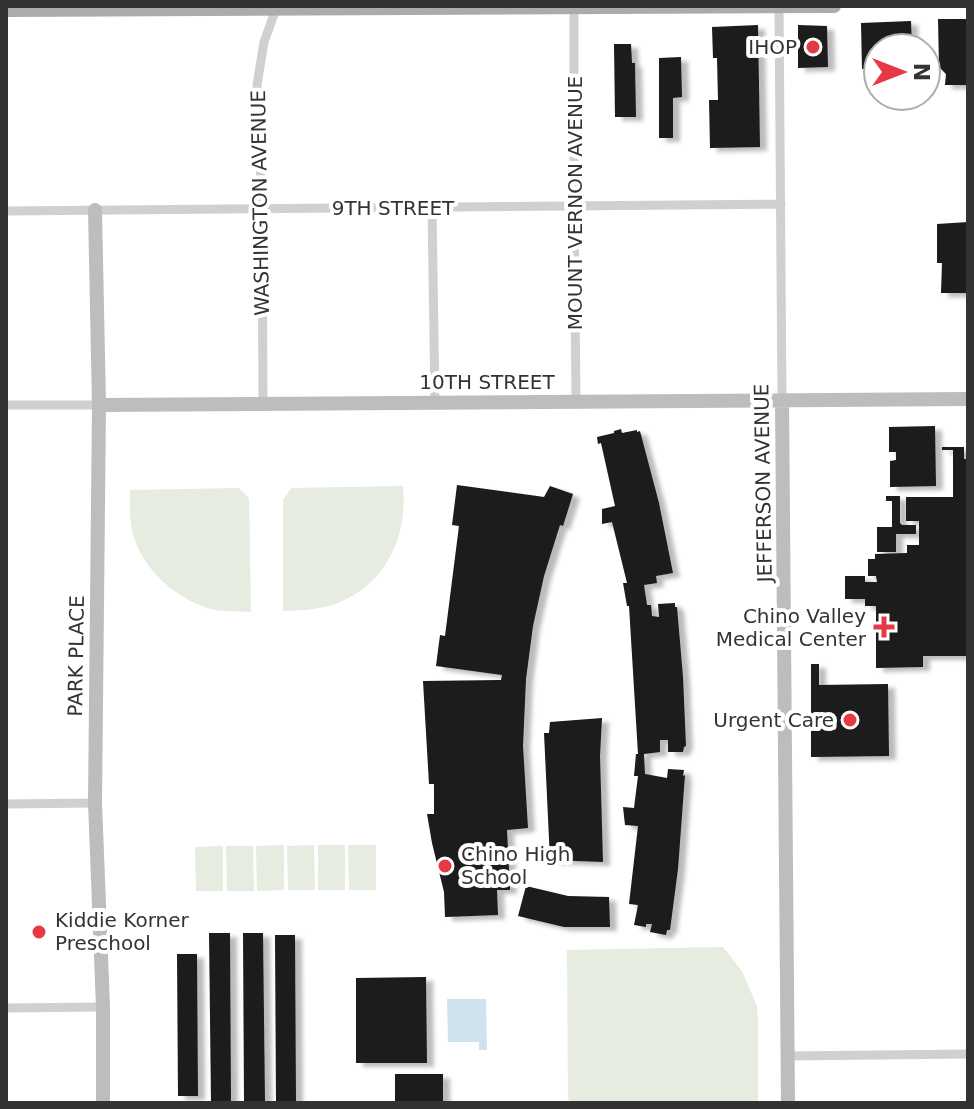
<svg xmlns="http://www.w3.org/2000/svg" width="974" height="1109" viewBox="0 0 974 1109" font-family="'DejaVu Sans',sans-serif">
<defs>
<filter id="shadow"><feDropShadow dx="7" dy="4" stdDeviation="2" flood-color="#0004"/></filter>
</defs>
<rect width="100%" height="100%" fill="#fff"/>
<path fill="#e6ecdf" d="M 403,486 C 408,535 387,583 338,603 C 321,610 302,610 283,611 L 283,500 L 291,488 Z
M 239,488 L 249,498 L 251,612 C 237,611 220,612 207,608 C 174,597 142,568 133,534 C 129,520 130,504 130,490 Z
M 284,845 L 284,890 L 257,891 L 256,846 Z
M 314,845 L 315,890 L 288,890 L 287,846 Z
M 318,845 L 345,845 L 345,890 L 318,890 Z
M 348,845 L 376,845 L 376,890 L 349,890 Z
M 223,846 L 223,891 L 196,891 L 195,847 Z
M 226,846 L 253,846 L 254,891 L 227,891 Z
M 723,947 L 742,971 L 757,1006 L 758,1021 L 758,1103 L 571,1103 L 568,1099 L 567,950 Z"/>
<path fill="#cfe2ee" d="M 447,999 L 486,999 L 487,1050 L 479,1050 L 479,1042 L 448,1042 Z"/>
<path fill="#1a1a1a" filter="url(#shadow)" d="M 938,19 L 968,19 L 968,85 L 945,85 L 946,74 L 939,67 Z
M 911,21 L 912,48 L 878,48 L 878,71 L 865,71 L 865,69 L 862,69 L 861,23 Z
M 758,25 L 760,147 L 710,148 L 709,100 L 718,100 L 717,58 L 713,58 L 712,27 Z
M 798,25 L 827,26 L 828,67 L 798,68 Z
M 614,44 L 631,44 L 632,63 L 635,63 L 636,117 L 615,117 Z
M 681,57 L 682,97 L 673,98 L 673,138 L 659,138 L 659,58 Z
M 968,222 L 968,293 L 941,293 L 942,263 L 937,263 L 937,224 Z
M 935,426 L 936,486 L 890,487 L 890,461 L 896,460 L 896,452 L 889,452 L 889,427 Z
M 621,429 L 622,433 L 637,430 L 637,432 L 640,431 L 659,503 L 673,573 L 656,576 L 657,583 L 644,585 L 647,605 L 651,605 L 652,616 L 659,617 L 658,604 L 675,603 L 675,607 L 677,607 L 683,677 L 686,746 L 684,747 L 683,752 L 668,752 L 668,740 L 660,740 L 660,752 L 644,754 L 645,774 L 667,778 L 668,769 L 684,770 L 683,776 L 685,775 L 678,869 L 670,930 L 667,930 L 666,935 L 650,932 L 652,924 L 646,924 L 646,927 L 634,925 L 638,905 L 629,904 L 638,826 L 625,825 L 623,807 L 634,808 L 638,776 L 634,776 L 636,754 L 638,754 L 629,606 L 627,606 L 623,583 L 627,583 L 612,522 L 602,524 L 602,509 L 615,506 L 601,443 L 598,444 L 597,437 L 614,433 L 614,431 Z
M 942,447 L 964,447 L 964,459 L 968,459 L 968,656 L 923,656 L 923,667 L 876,668 L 876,606 L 865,606 L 865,599 L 845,599 L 845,576 L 865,576 L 865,582 L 877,582 L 876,576 L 868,576 L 868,559 L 875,559 L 875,554 L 907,553 L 907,545 L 919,545 L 919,521 L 906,521 L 906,497 L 953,497 L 953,450 L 942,450 Z
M 457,485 L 544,497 L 550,486 L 573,494 L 563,526 L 560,525 L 544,576 L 533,626 L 526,679 L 523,746 L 528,828 L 507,830 L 510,890 L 497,890 L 498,915 L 445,917 L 444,892 L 432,843 L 427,814 L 434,814 L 434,784 L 429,784 L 423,681 L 501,680 L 502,675 L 436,666 L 440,635 L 445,636 L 459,526 L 452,525 Z
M 886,496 L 900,496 L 900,523 L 902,525 L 916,525 L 916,534 L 896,534 L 896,552 L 877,552 L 877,527 L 892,527 L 892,501 L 886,501 Z
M 811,664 L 819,664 L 819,685 L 888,684 L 889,756 L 811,757 Z
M 602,718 L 600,756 L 603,862 L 550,860 L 544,733 L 549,733 L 550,722 Z
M 526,886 L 568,896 L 609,897 L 610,927 L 564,927 L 518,916 Z
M 209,933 L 230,933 L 231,1103 L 211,1103 Z
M 243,933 L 263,933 L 265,1103 L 244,1103 Z
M 275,935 L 295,935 L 296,1103 L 276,1103 Z
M 177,954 L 197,954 L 198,1096 L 178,1096 Z
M 426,977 L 427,1063 L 356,1063 L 356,978 Z
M 395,1074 L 443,1074 L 443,1103 L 395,1103 Z"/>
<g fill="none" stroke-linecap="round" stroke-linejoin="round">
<path stroke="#d0d0d0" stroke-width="9" d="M 574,6 L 574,207 L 576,401
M 779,6 L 782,400
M 432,208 L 435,402
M 6,211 L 781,204
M 263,403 L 262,209 L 257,85 L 264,42 L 277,6
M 6,405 L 99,405
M 6,804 L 95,803
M 6,1008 L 103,1007
M 788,1056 L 968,1054"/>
<path stroke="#bdbdbd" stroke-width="14" d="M 95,210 L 99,405 L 95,803 L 103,1007 L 103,1103
M 782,400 L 788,1103
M 99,405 L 968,399"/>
<path stroke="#ababab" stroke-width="14" d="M 6,10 L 834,6"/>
</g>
<g fill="#e63946" stroke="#fff" stroke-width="3">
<circle cx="813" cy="47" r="8"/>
<path d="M880 615h8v8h8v8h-8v8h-8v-8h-8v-8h8z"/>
<circle cx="850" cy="720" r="8"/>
<circle cx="445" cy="866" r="8"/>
<circle cx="39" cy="932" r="8"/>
</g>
<g text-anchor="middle" stroke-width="8" stroke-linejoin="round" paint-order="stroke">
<g font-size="20" fill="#333" stroke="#fff" text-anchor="end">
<text x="797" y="54">IHOP</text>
<text x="866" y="623">Chino Valley<tspan x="866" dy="23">Medical Center</tspan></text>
<text x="834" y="727">Urgent Care</text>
<text x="461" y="861" text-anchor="start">Chino High<tspan x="461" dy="23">School</tspan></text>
<text x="55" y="927" text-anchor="start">Kiddie Korner<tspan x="55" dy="23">Preschool</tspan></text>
</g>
<g font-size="20" fill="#333" stroke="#fff">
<text transform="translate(260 203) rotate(-91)" y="7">WASHINGTON AVENUE</text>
<text transform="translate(575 203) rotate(-90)" y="7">MOUNT VERNON AVENUE</text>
<text x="393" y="215">9TH STREET</text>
<text x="487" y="389">10TH STREET</text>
<text transform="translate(763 483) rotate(-91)" y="7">JEFFERSON AVENUE</text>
<text transform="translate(76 656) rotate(-89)" y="7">PARK PLACE</text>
</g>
</g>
<rect width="974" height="1109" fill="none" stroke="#333333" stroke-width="16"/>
<g transform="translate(902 72) rotate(90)"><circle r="38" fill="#ffffff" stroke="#adadad" stroke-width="2"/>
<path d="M0-6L14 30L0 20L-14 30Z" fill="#e63946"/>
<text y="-12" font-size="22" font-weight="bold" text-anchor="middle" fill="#333333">N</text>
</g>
</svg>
